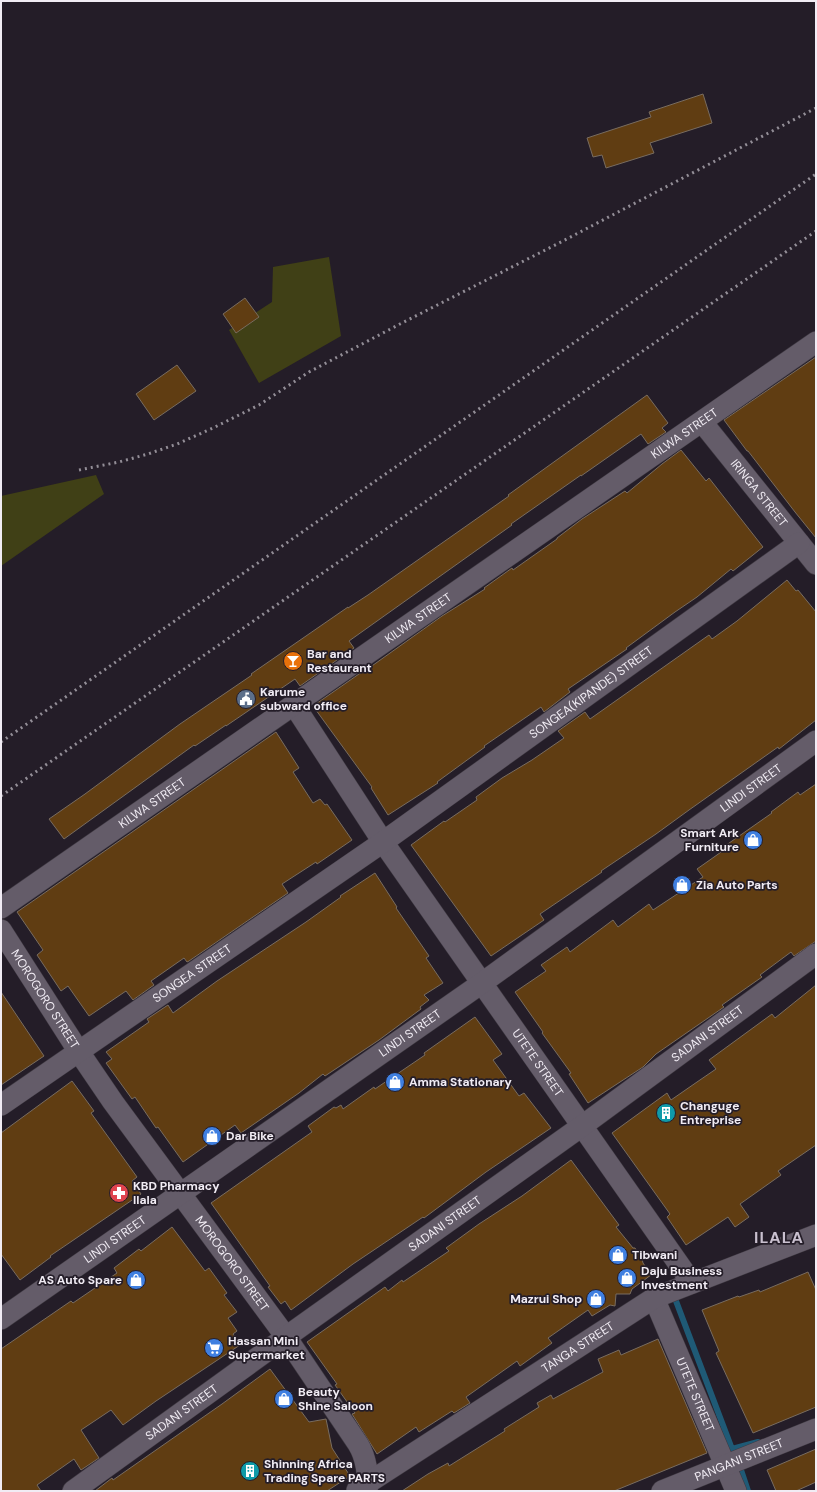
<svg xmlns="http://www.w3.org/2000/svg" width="817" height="1492" viewBox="0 0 817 1492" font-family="'DM Sans',sans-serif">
<rect width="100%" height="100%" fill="#241d28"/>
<path fill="#404016" d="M 329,257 L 341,336 L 259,383 L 229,330 L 272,302 L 273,267 Z
M 96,475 L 104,494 L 1,566 L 1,496 Z"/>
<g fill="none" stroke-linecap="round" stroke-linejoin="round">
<path stroke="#1f5a76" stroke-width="6" d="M 676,1301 L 732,1449 L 758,1442
M 739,1464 L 748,1491"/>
</g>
<path fill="#603d12" stroke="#786c60" d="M 703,94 L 712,123 L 650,143 L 654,153 L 606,168 L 602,155 L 593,157 L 587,138 L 651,117 L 649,112 Z
M 245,298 L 259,317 L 236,333 L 223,314 Z
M 816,357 L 816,538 L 795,512 L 748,451 L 747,451 L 724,420 Z
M 177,365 L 196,391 L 154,420 L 136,394 Z
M 647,395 L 668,423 L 662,428 L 666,432 L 648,444 L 641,434 L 581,476 L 581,475 L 511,524 L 512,525 L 349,641 L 354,648 L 300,686 L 295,679 L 226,726 L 226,725 L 195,746 L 194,745 L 64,839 L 49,819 L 85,794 L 180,724 L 252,675 L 251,674 L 348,607 L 348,608 L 368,595 L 509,496 L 508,495 Z
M 681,450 L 706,481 L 709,478 L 763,547 L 733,571 L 731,569 L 697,597 L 675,612 L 626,648 L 627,649 L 568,689 L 570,692 L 544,712 L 541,707 L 484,746 L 485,747 L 437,782 L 438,783 L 388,815 L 371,788 L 372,787 L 313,706 L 369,667 L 369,668 L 442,616 L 485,589 L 484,588 L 512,568 L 513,570 L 557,539 L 557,538 L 582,519 L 625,491 L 627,493 L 662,464 Z
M 787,580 L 796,591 L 798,590 L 816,612 L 816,720 L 779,749 L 778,747 L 689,810 L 656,834 L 601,871 L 602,872 L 540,914 L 544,920 L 491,956 L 411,845 L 444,821 L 445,822 L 477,800 L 476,797 L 502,778 L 532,760 L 564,738 L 558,731 L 585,712 L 590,719 L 709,635 L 712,639 L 737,621 Z
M 276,732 L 299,768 L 293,772 L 313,803 L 320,799 L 325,805 L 327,804 L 352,840 L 317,864 L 316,862 L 282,884 L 288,893 L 189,961 L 187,962 L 184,958 L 151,981 L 154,985 L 133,1000 L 126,991 L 89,1016 L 68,986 L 61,991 L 37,955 L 43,950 L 17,912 Z
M 816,784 L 816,941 L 794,956 L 791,952 L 760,975 L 762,977 L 722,1005 L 724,1007 L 656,1054 L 643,1067 L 588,1103 L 569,1074 L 571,1073 L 542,1033 L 543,1032 L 515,992 L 546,971 L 541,965 L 567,947 L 570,952 L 613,920 L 618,927 L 649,904 L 653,910 L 703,877 L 697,869 L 724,850 L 722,848 L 772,813 L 771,812 L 798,792 L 800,795 Z
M 375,873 L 397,907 L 396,908 L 429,956 L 426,958 L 443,983 L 424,995 L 429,1000 L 420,1007 L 421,1009 L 379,1040 L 325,1076 L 323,1074 L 299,1093 L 241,1133 L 235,1125 L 183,1162 L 158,1127 L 156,1128 L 135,1097 L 132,1099 L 106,1063 L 112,1059 L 106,1052 L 149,1022 L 147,1019 L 168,1005 L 173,1013 L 217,981 L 306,922 L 341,897 L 340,896 Z
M 816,985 L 816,1145 L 778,1171 L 781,1175 L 740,1204 L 749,1217 L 735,1227 L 728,1217 L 686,1245 L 667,1217 L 670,1214 L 612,1133 L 667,1093 L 671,1100 L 697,1082 L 716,1069 L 709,1060 L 772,1014 L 775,1018 Z
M 1,992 L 44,1056 L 1,1085 Z
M 475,1017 L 502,1054 L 493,1060 L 519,1096 L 524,1093 L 551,1128 L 486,1172 L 424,1218 L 423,1217 L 353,1264 L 291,1310 L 285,1301 L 281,1304 L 268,1287 L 270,1286 L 211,1203 L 312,1132 L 308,1126 L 334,1107 L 336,1108 L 341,1105 L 343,1109 L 374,1087 L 375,1089 L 425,1055 L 424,1053 Z
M 72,1081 L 94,1111 L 91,1113 L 137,1177 L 132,1181 L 141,1194 L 50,1256 L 51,1257 L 20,1280 L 1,1254 L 1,1133 Z
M 571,1160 L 619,1225 L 616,1227 L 633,1248 L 635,1248 L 642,1259 L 643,1263 L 651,1275 L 632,1289 L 630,1294 L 616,1294 L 615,1306 L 610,1305 L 592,1316 L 588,1310 L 548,1338 L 552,1343 L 520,1366 L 517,1361 L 466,1397 L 470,1403 L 454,1413 L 452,1411 L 419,1432 L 416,1427 L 377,1454 L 352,1414 L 355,1413 L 335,1385 L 337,1384 L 307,1342 L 385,1287 L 388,1291 L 402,1280 L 403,1282 L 449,1251 L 446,1248 L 479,1224 L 522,1196 Z
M 172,1227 L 205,1271 L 209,1268 L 227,1293 L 224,1295 L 237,1312 L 228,1318 L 237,1331 L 233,1334 L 240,1345 L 156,1401 L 123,1425 L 111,1410 L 81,1430 L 99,1458 L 81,1470 L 74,1459 L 37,1485 L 41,1491 L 1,1491 L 1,1349 L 71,1301 L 73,1303 L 117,1273 L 114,1268 L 139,1249 L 141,1251 Z
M 808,1272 L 816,1290 L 816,1407 L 753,1433 L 716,1353 L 719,1351 L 702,1310 L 738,1296 L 739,1297 L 759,1290 L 760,1292 Z
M 658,1339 L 707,1453 L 614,1491 L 402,1491 L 428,1474 L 448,1463 L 449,1466 L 505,1431 L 504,1429 L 539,1407 L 537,1403 L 551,1395 L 553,1399 L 603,1372 L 598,1359 L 619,1350 L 621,1355 Z
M 270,1369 L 309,1422 L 326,1419 L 332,1448 L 350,1476 L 327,1491 L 95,1491 L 112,1478 L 113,1480 L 222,1404 Z
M 816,1449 L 816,1482 L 796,1491 L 776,1491 L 767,1470 Z"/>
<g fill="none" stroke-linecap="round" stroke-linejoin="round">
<g stroke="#3f3942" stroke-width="22">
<g id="minor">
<path id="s1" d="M 702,422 L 816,564"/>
<path id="s2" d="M 294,705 L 383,842 L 692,1283"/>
<path id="s3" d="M 1,908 L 816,342"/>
<path id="s4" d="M 1,930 L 79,1052 L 113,1102 L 286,1337 L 358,1444 C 366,1457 369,1476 367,1491"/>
<path id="s5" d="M 1,1105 L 383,842 L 799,543"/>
<path id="s6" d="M 654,1298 L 736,1491"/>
<path id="s7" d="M 1,1319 L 482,983 L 816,741"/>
<path id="s8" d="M 357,1490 L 654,1298 L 816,1235"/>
<path id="s9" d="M 73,1491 L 286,1337 L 582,1126 L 816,954"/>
<path id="s10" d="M 662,1491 L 816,1429"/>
</g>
</g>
<use href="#minor" stroke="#645c69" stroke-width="21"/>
<path stroke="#938e97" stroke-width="3" stroke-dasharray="2 4" stroke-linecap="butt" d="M 79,470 L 119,462 L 148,454 L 177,444 L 213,428 L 259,405 L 309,372 L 400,324 L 563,241 L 816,108
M 1,742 L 816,174
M 1,796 L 816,231"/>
</g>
<defs>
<g id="bar-disc" transform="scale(1)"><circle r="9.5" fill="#e8710a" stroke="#241d28"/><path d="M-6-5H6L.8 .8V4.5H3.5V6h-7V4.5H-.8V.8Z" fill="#fff"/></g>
<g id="civic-disc" transform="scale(1)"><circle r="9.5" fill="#5c6f8a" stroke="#241d28"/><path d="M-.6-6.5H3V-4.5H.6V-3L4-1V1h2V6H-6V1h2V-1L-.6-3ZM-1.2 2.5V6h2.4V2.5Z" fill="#fff"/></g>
<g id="shop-disc" transform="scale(1)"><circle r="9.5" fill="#3f7fe0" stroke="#241d28"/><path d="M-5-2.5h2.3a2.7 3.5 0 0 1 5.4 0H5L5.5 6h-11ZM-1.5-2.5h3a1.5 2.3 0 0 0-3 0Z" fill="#fff"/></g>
<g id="building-disc" transform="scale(1)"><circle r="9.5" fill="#0f9aa8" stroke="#241d28"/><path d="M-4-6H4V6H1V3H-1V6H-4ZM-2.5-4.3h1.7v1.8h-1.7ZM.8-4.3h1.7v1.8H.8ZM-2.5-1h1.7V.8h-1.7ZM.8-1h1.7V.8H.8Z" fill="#fff"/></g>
<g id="pharmacy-disc" transform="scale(1)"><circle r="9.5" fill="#e0444e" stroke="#241d28"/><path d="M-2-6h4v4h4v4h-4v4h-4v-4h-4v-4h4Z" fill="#fff"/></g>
<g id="supermarket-disc" transform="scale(1)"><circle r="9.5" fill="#3f7fe0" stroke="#241d28"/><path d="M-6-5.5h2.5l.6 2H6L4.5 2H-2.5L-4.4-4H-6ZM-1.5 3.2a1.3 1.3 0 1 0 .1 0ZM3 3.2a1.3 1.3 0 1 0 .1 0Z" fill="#fff"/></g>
</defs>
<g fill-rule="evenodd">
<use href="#bar-disc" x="293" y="661"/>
<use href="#civic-disc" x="246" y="699"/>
<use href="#shop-disc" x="753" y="840"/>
<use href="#shop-disc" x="682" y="885"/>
<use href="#shop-disc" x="395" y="1082"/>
<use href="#building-disc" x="666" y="1113"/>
<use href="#shop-disc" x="212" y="1136"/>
<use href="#pharmacy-disc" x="119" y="1193"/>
<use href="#shop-disc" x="618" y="1255"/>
<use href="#shop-disc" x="627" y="1278"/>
<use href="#shop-disc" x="136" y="1280"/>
<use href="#shop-disc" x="596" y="1299"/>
<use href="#supermarket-disc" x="214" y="1348"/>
<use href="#shop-disc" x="284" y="1399"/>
<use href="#building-disc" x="250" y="1471"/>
</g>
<g text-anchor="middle" stroke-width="3.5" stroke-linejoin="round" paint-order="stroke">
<g font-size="12" fill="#f1ecf4" stroke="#241d28">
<text dy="4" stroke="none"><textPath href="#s3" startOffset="832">KILWA STREET</textPath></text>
<text dy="4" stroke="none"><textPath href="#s1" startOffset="91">IRINGA STREET</textPath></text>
<text dy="4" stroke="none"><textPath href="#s3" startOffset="508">KILWA STREET</textPath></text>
<text dy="4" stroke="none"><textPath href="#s5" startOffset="720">SONGEA(KIPANDE) STREET</textPath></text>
<text dy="4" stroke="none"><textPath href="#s7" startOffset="919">LINDI STREET</textPath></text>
<text dy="4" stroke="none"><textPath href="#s3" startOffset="184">KILWA STREET</textPath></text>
<text dy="4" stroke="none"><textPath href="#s5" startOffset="232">SONGEA STREET</textPath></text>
<text dy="4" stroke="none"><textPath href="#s4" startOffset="82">MOROGORO STREET</textPath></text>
<text dy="4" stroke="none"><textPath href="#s7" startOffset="499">LINDI STREET</textPath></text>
<text dy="4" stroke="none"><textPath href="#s9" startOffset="782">SADANI STREET</textPath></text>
<text dy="4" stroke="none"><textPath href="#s2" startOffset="433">UTETE STREET</textPath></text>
<text dy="4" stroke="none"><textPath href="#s9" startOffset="458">SADANI STREET</textPath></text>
<text dy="4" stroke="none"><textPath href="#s7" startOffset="139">LINDI STREET</textPath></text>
<text dy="4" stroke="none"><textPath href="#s4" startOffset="406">MOROGORO STREET</textPath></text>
<text dy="4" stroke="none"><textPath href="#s8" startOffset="263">TANGA STREET</textPath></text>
<text dy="4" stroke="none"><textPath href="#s6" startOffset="105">UTETE STREET</textPath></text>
<text dy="4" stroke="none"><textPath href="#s9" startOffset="134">SADANI STREET</textPath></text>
<text dy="4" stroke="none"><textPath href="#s10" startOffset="83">PANGANI STREET</textPath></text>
</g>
<g font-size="12" font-weight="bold" fill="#f1ecf4" stroke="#241d28" text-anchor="start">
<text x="307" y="658">Bar and<tspan x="307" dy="14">Restaurant</tspan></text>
<text x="260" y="696">Karume<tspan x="260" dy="14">subward office</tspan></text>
<text x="739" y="837" text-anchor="end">Smart Ark<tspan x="739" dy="14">Furniture</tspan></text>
<text x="696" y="889">Zia Auto Parts</text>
<text x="409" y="1086">Amma Stationary</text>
<text x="680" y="1110">Changuge<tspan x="680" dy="14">Entreprise</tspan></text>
<text x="226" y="1140">Dar Bike</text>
<text x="133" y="1190">KBD Pharmacy<tspan x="133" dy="14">Ilala</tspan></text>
<text x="632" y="1259">Tibwani</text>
<text x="641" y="1275">Daju Business<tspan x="641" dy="14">Investment</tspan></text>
<text x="122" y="1284" text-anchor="end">AS Auto Spare</text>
<text x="582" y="1303" text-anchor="end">Mazrui Shop</text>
<text x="228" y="1345">Hassan Mini<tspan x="228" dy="14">Supermarket</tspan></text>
<text x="298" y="1396">Beauty<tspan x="298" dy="14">Shine Saloon</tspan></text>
<text x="264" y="1468">Shinning Africa<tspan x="264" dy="14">Trading Spare PARTS</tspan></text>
</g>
<g font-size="16" font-weight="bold" letter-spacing="1" fill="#c9c0cf" stroke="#241d28">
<text x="779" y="1243">ILALA</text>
</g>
</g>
<rect width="817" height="1492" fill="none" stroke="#f1ecf4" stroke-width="4"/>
</svg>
